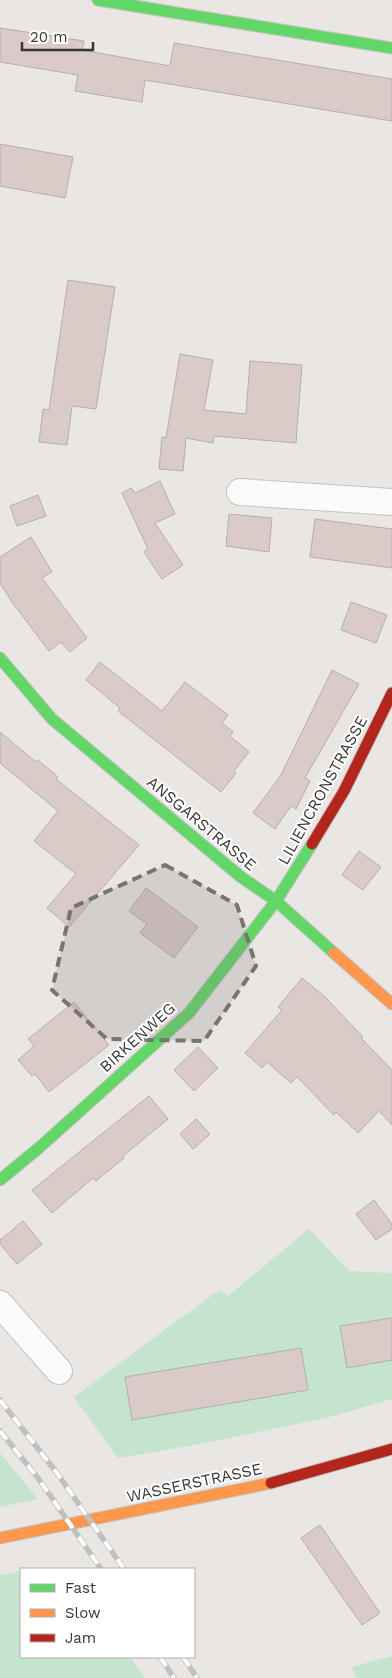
<svg xmlns="http://www.w3.org/2000/svg" width="392" height="1678" viewBox="0 0 392 1678" font-family="'Work Sans',sans-serif">
<rect width="100%" height="100%" fill="#e9e6e4"/>
<path fill="#c5e4ce" d="M 309,1229 L 349,1271 L 392,1273 L 392,1399 L 326,1418 L 200,1444 L 118,1458 L 74,1397 L 219,1290 L 228,1296 Z
M 0,1453 L 38,1499 L 0,1507 Z
M 21,1571 L 21,1657 L 130,1657 L 145,1678 L 0,1678 L 0,1575 Z
M 392,1656 L 392,1678 L 356,1678 L 352,1667 Z"/>
<path fill="#dacbc8" stroke="#b2b0ae" d="M 0,28 L 84,41 L 82,50 L 170,66 L 174,43 L 392,79 L 392,121 L 145,80 L 142,102 L 75,91 L 78,75 L 0,62 Z
M 0,144 L 73,157 L 65,198 L 0,186 Z
M 68,280 L 115,287 L 96,409 L 72,406 L 67,445 L 39,442 L 43,409 L 49,410 Z
M 180,354 L 213,360 L 204,410 L 246,414 L 250,361 L 302,365 L 296,443 L 214,436 L 213,443 L 186,438 L 183,471 L 159,469 L 162,437 L 166,438 Z
M 160,481 L 175,514 L 155,523 L 183,565 L 162,579 L 144,552 L 148,549 L 122,493 L 131,488 L 135,493 Z
M 38,495 L 46,516 L 17,526 L 10,506 Z
M 229,514 L 272,518 L 269,552 L 226,546 Z
M 315,519 L 392,529 L 392,568 L 310,557 Z
M 31,537 L 52,572 L 42,578 L 87,638 L 70,652 L 61,642 L 49,651 L 12,602 L 0,583 L 0,557 Z
M 351,602 L 387,615 L 376,643 L 341,630 Z
M 100,662 L 162,711 L 185,682 L 228,715 L 222,723 L 233,732 L 230,736 L 249,752 L 234,771 L 236,773 L 221,792 L 118,711 L 120,708 L 86,680 Z
M 332,670 L 359,684 L 305,778 L 310,781 L 296,809 L 291,806 L 275,829 L 253,813 L 281,775 Z
M 0,732 L 36,762 L 38,760 L 58,777 L 56,779 L 139,845 L 69,927 L 47,908 L 76,874 L 34,841 L 58,811 L 0,763 Z
M 359,851 L 381,867 L 363,890 L 342,875 Z
M 146,888 L 198,927 L 174,958 L 140,933 L 147,924 L 129,911 Z
M 302,978 L 325,997 L 363,1037 L 361,1038 L 392,1070 L 392,1125 L 379,1111 L 358,1133 L 336,1112 L 334,1115 L 297,1077 L 291,1083 L 267,1062 L 262,1068 L 245,1053 L 282,1010 L 278,1007 Z
M 74,1002 L 109,1045 L 49,1092 L 35,1074 L 32,1076 L 18,1060 L 34,1046 L 28,1039 Z
M 198,1047 L 218,1068 L 194,1091 L 174,1070 Z
M 149,1096 L 168,1119 L 123,1156 L 124,1158 L 96,1181 L 93,1178 L 52,1213 L 32,1190 Z
M 196,1119 L 210,1134 L 193,1149 L 180,1134 Z
M 374,1200 L 392,1224 L 392,1229 L 376,1240 L 356,1214 Z
M 23,1221 L 42,1244 L 17,1264 L 0,1244 L 0,1240 Z
M 392,1318 L 392,1360 L 347,1368 L 340,1326 Z
M 301,1348 L 308,1390 L 132,1420 L 125,1377 Z
M 320,1525 L 380,1613 L 362,1625 L 301,1538 Z"/>
<g fill="none" stroke-linecap="round" stroke-linejoin="round">
<g stroke="#c5c3c1" stroke-width="28">
<path id="street" d="M 240,492 L 392,502
M 0,1304 L 59,1371"/>
</g>
<g stroke="#c5c3c1" stroke-width="13">
<path id="fast" d="M 98,0 L 392,48
M 0,658 L 52,719 L 241,877 L 276,901 L 334,953
M 0,1180 L 40,1147 L 189,1013 L 276,901 L 312,844"/>
</g>
<g stroke="#c5c3c1" stroke-width="13">
<path id="slow" d="M 334,953 L 392,1004
M 0,1538 L 271,1483"/>
</g>
<g stroke="#c5c3c1" stroke-width="13">
<path id="jam" d="M 312,844 L 344,791 L 392,693
M 271,1483 L 392,1449"/>
</g>
<use href="#street" stroke="#fcfbfb" stroke-width="26"/>
<use href="#fast" stroke="#63d668" stroke-width="11"/>
<use href="#slow" stroke="#ff974d" stroke-width="11"/>
<use href="#jam" stroke="#b3261e" stroke-width="11"/>
<g stroke="#c0c0bf" stroke-width="5.5">
<path id="rail" d="M 0,1400 L 57,1473 L 124,1569
M 0,1431 L 38,1478 L 101,1569
M 160,1657 L 174,1678
M 183,1657 L 197,1678"/>
</g>
<use href="#rail" stroke="#fff" stroke-width="4" stroke-dasharray="11" stroke-linecap="butt"/>
</g>
<path fill="#777472" fill-opacity="0.2" stroke="#777472" stroke-width="4" stroke-dasharray="10 6" stroke-linejoin="round" d="M 165,865 L 237,905 L 256,966 L 204,1041 L 107,1039 L 52,990 L 71,908 Z"/>
<g text-anchor="middle" stroke-width="4" stroke-linejoin="round" paint-order="stroke">
<g font-size="16" fill="#393735" stroke="#fff">
<text transform="translate(322 790) rotate(-61)" y="6">LILIENCRONSTRASSE</text>
<text transform="translate(202 823) rotate(40)" y="6">ANSGARSTRASSE</text>
<text transform="translate(137 1037) rotate(-42)" y="6">BIRKENWEG</text>
<text transform="translate(194 1482) rotate(-12)" y="6">WASSERSTRASSE</text>
</g>
</g>
<rect x="20" y="1568" width="175" height="90" fill="#ffffff" stroke="#b0afae"/>
<rect x="30" y="1584" width="25" height="8" fill="#63d668" stroke="#b0afae"/>
<text x="65" y="1593" font-size="15" fill="#393735">Fast</text>
<rect x="30" y="1609" width="25" height="8" fill="#ff974d" stroke="#b0afae"/>
<text x="65" y="1618" font-size="15" fill="#393735">Slow</text>
<rect x="30" y="1634" width="25" height="8" fill="#b3261e" stroke="#b0afae"/>
<text x="65" y="1643" font-size="15" fill="#393735">Jam</text>
<path d="M22 42v8h71v-8" fill="none" stroke="#393735" stroke-width="2.5"/>
<text x="30" y="42" font-size="15" fill="#393735" stroke="#ffffff" stroke-width="4" paint-order="stroke">20 m</text>
</svg>
